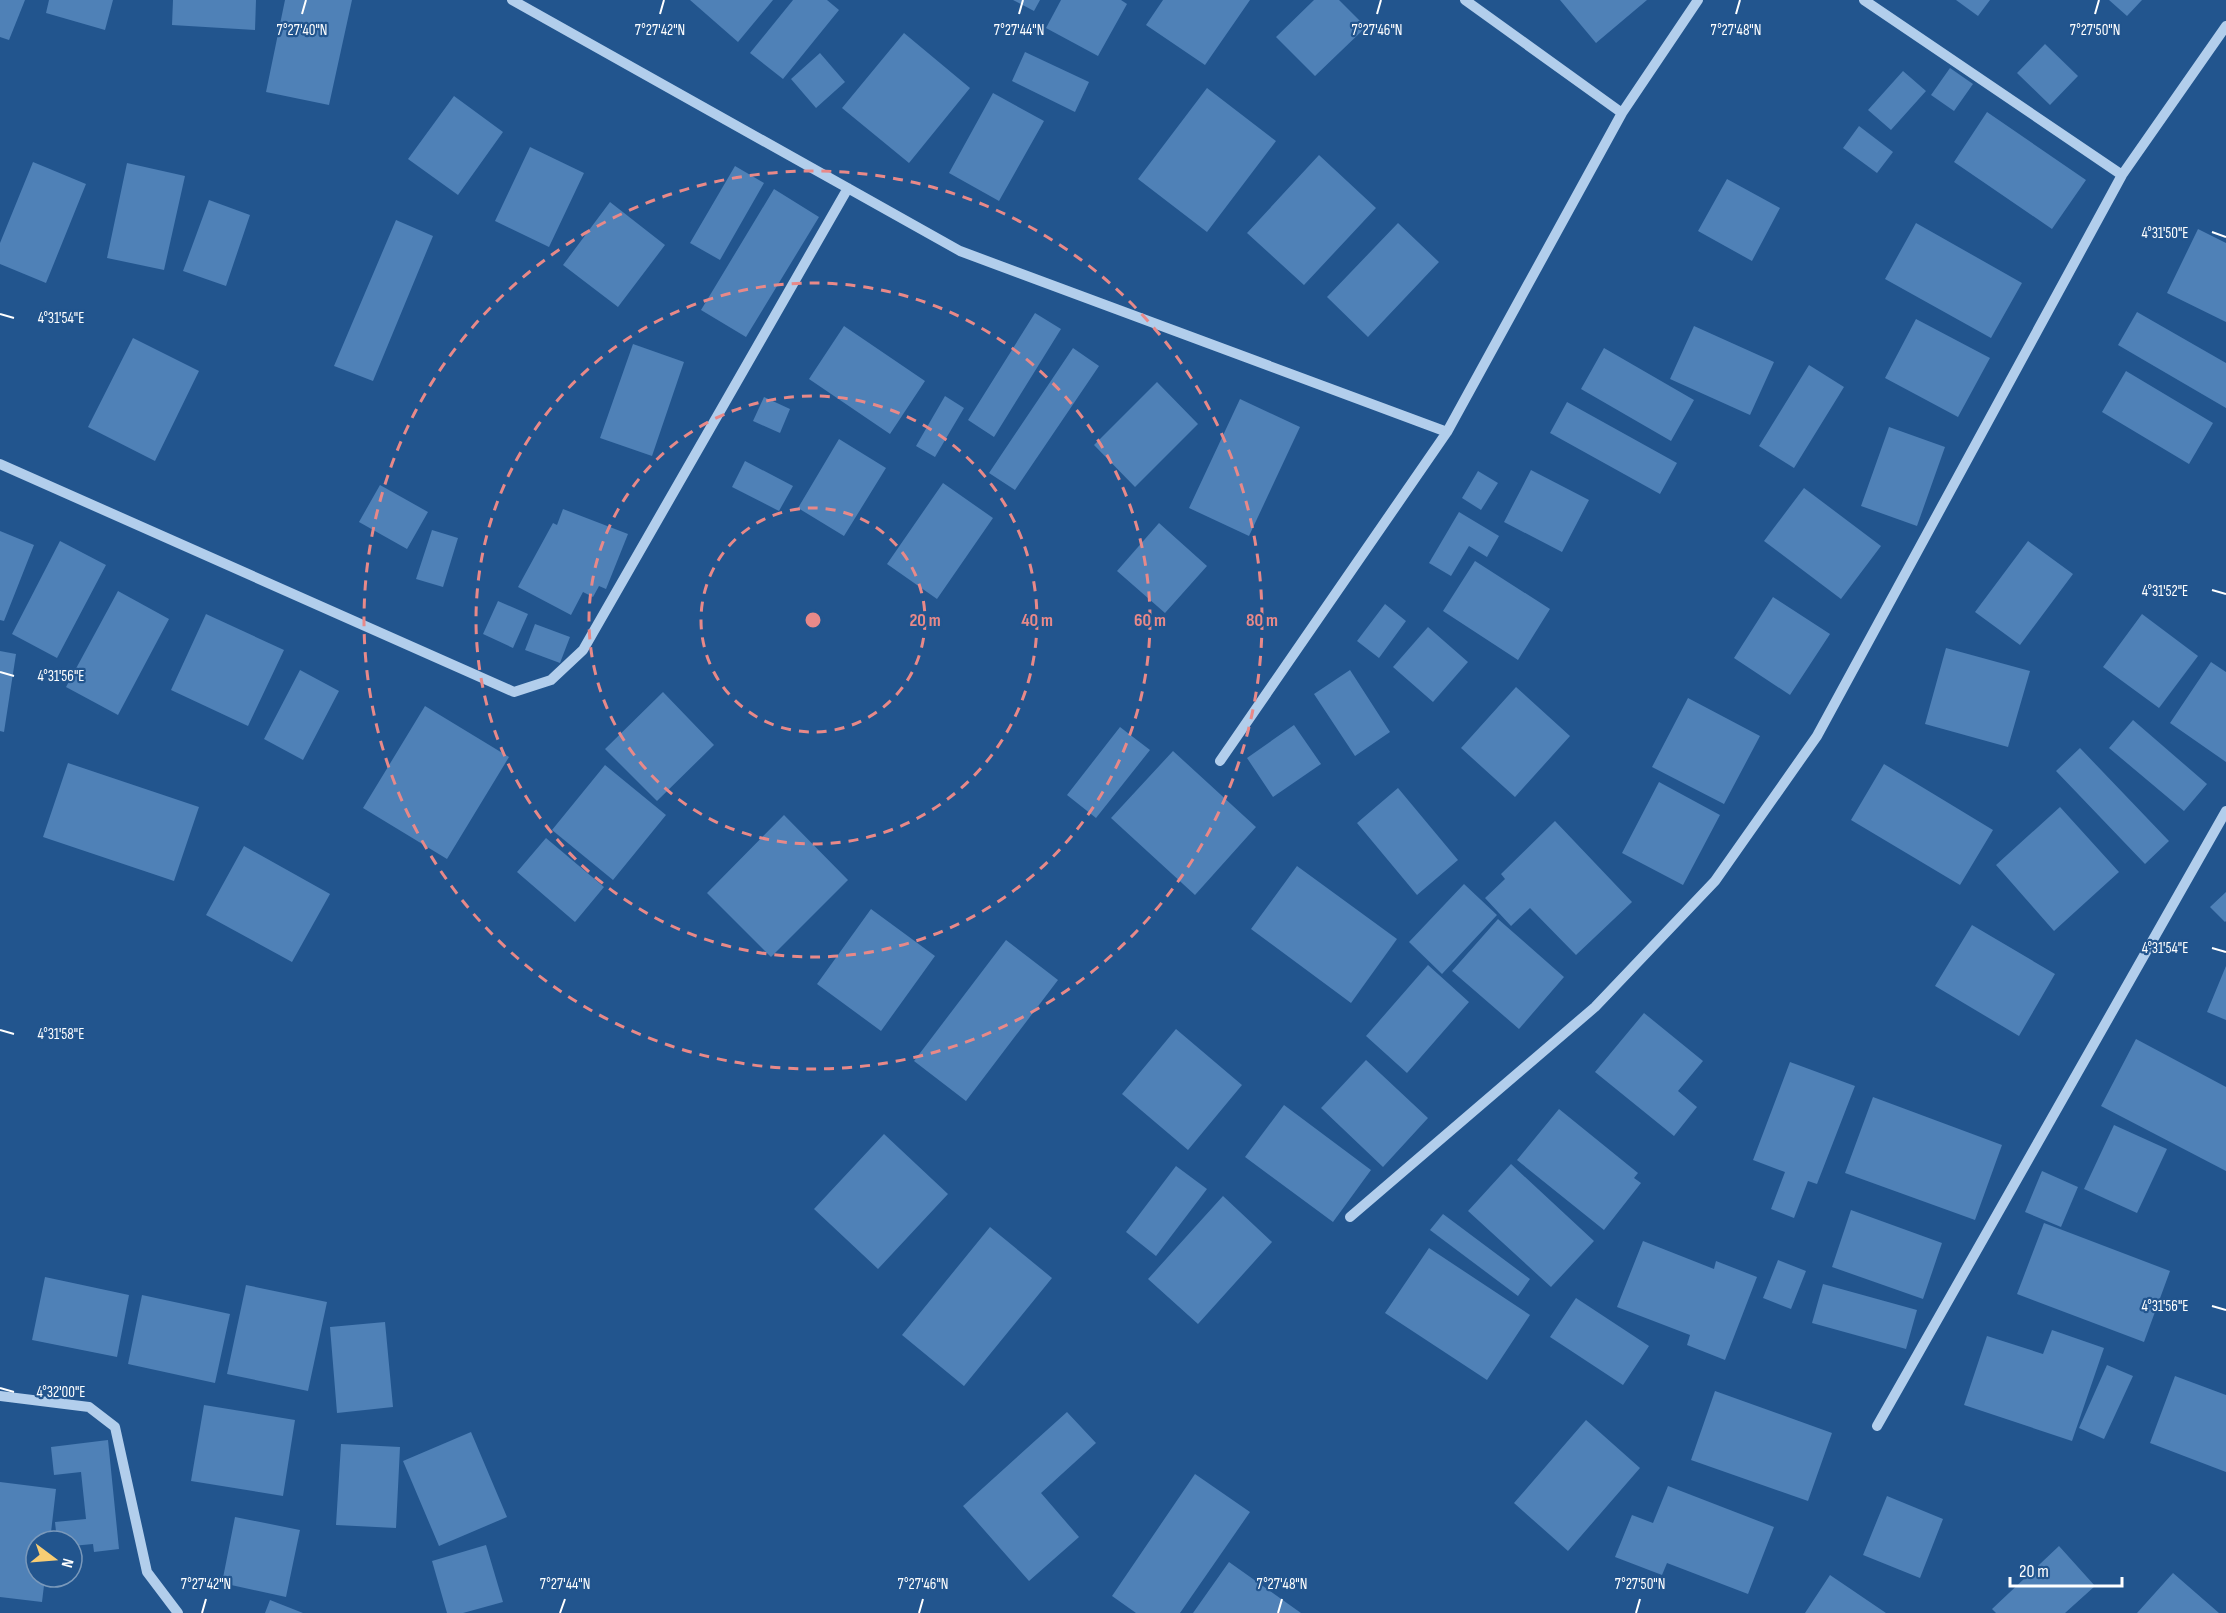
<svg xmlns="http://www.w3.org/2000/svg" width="2226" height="1613" viewBox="0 0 2226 1613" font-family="'Sofia Sans Condensed',sans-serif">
<rect width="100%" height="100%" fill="#22558e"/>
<path fill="#4f81b7" d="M 0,0 L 25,0 L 9,40 L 0,37 Z
M 49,0 L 113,0 L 105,30 L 46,13 Z
M 173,0 L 256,0 L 255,30 L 172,25 Z
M 285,0 L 352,0 L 329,105 L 266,92 Z
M 690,0 L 773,0 L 738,42 Z
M 793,0 L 827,0 L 839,10 L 783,79 L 750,53 Z
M 1013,0 L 1040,0 L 1034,11 Z
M 1061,0 L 1121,0 L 1127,4 L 1098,56 L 1046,28 Z
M 1163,0 L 1250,0 L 1205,65 L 1146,25 Z
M 1314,0 L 1339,0 L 1366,27 L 1315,76 L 1276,37 Z
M 1560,0 L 1647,0 L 1596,43 Z
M 1956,0 L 1990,0 L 1978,16 Z
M 2109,0 L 2142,0 L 2127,16 Z
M 904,33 L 970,88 L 909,163 L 842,108 Z
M 2045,44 L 2078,76 L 2050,105 L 2017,73 Z
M 1025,52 L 1089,82 L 1075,112 L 1012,81 Z
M 820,53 L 845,82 L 816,108 L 791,79 Z
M 1950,68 L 1973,84 L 1954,111 L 1931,95 Z
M 1903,71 L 1926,91 L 1891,130 L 1868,110 Z
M 1207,88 L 1276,141 L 1207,232 L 1138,179 Z
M 993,93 L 1044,121 L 999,201 L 949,173 Z
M 454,96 L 503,132 L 458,195 L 408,159 Z
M 1987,112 L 2086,180 L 2052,229 L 1954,162 Z
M 1859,126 L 1893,152 L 1877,173 L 1843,148 Z
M 530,147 L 584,173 L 549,247 L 495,221 Z
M 1319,155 L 1376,208 L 1304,285 L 1247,233 Z
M 33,162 L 86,184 L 46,283 L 0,264 L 0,243 Z
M 127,163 L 185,176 L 164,270 L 107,258 Z
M 735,166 L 764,183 L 720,260 L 690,243 Z
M 1727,179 L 1780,208 L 1752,261 L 1698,231 Z
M 774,189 L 819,217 L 746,337 L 701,310 Z
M 209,200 L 250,215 L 226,286 L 183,271 Z
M 610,202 L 665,245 L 618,307 L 563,265 Z
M 396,220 L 433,236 L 373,381 L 334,366 Z
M 1398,223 L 1439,262 L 1368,337 L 1327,297 Z
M 1916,223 L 2022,283 L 1991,338 L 1885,279 Z
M 2198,229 L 2226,243 L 2226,322 L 2167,293 Z
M 2137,312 L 2226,363 L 2226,408 L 2118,345 Z
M 1035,313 L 1061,329 L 994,437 L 968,420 Z
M 1916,319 L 1990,358 L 1958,417 L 1885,378 Z
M 844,326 L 925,381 L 890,434 L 809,379 Z
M 1694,326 L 1774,362 L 1750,415 L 1670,379 Z
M 133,338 L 199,371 L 155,461 L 88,427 Z
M 633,344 L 684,362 L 652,456 L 600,438 Z
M 1073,348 L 1099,366 L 1015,490 L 989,473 Z
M 1604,348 L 1694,400 L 1671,441 L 1581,389 Z
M 1809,365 L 1844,387 L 1794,468 L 1759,446 Z
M 2126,371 L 2213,423 L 2189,464 L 2102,412 Z
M 1157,382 L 1198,424 L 1135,487 L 1094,445 Z
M 945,396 L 964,408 L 935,457 L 916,446 Z
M 764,397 L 790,409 L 780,433 L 753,421 Z
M 1240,399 L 1300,427 L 1249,536 L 1189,508 Z
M 1567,402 L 1677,463 L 1660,494 L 1550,433 Z
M 1889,427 L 1945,447 L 1917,526 L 1861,506 Z
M 839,439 L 886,468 L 844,536 L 798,508 Z
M 745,461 L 793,486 L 779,511 L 732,487 Z
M 1531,470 L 1589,500 L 1562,552 L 1504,522 Z
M 1478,471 L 1498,483 L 1481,510 L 1462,498 Z
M 943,483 L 993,518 L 937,599 L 887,564 Z
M 380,485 L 428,512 L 407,549 L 359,522 Z
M 1804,488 L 1881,546 L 1841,599 L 1764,541 Z
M 563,509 L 628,534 L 606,589 L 599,586 L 593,597 L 583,592 L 571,615 L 518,587 L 553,523 L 557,525 Z
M 1459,512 L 1499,536 L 1487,557 L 1469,546 L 1451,576 L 1429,563 Z
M 1159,523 L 1207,566 L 1165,613 L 1117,571 Z
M 432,530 L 458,538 L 443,587 L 416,579 Z
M 0,531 L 34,545 L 4,621 L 0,620 Z
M 60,541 L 106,565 L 57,658 L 12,634 Z
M 2028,541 L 2073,574 L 2020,645 L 1975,612 Z
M 1475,561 L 1550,609 L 1518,660 L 1443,611 Z
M 118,591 L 169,619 L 118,715 L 66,687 Z
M 1773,597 L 1830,634 L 1790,695 L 1734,658 Z
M 498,601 L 528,614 L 513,648 L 483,634 Z
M 1385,604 L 1406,621 L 1379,658 L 1357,641 Z
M 206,614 L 284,650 L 248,726 L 171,690 Z
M 2142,614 L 2198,656 L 2159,708 L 2103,667 Z
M 535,624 L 570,637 L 560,663 L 525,650 Z
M 1428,627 L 1468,662 L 1433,702 L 1393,667 Z
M 1946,648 L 2030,671 L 2008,747 L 1925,724 Z
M 0,651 L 16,654 L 4,732 L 0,731 Z
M 2211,662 L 2226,672 L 2226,762 L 2170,723 Z
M 300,670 L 339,691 L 303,760 L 264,739 Z
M 1350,670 L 1390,732 L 1355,756 L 1314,694 Z
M 1516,687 L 1570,736 L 1515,797 L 1461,748 Z
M 663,692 L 714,745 L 657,801 L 605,749 Z
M 1688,698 L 1760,736 L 1724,804 L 1652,767 Z
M 425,706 L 509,757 L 447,859 L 363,808 Z
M 2133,720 L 2207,784 L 2184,811 L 2109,748 Z
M 1294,725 L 1321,764 L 1273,797 L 1247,758 Z
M 1120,727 L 1150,750 L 1096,818 L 1067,795 Z
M 2080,748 L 2169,841 L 2145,864 L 2056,771 Z
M 1173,751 L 1256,827 L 1195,895 L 1111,818 Z
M 68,763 L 199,807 L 174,881 L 43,837 Z
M 1884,764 L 1993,830 L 1960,885 L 1851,820 Z
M 605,765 L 666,815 L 613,880 L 552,830 Z
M 1659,782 L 1720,815 L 1683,885 L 1622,853 Z
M 1398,788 L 1458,860 L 1417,895 L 1357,823 Z
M 2060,807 L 2119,872 L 2054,931 L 1996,865 Z
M 784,815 L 848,880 L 771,957 L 707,893 Z
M 1555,821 L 1632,902 L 1576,955 L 1530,908 L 1511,926 L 1485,898 L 1505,879 L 1501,874 Z
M 546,838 L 604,887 L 575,922 L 517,872 Z
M 244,846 L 330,894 L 292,962 L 206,915 Z
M 1297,866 L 1397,939 L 1351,1003 L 1251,929 Z
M 1464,884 L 1497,915 L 1442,974 L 1409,942 Z
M 2226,892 L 2226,921 L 2225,922 L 2210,907 Z
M 871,909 L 935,956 L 881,1031 L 817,984 Z
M 1498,919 L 1564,977 L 1519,1029 L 1452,971 Z
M 1972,925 L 2055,974 L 2019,1036 L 1935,986 Z
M 1006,940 L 1058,980 L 966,1101 L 914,1061 Z
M 1428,965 L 1469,1002 L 1407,1073 L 1366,1036 Z
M 2226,966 L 2226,1020 L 2207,1012 Z
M 1644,1013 L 1703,1061 L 1678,1091 L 1697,1107 L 1674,1136 L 1595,1072 Z
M 1176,1029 L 1242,1085 L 1188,1150 L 1122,1094 Z
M 2136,1039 L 2226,1087 L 2226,1171 L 2101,1106 Z
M 1366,1060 L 1428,1118 L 1383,1167 L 1321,1108 Z
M 1790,1062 L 1855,1086 L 1817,1184 L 1808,1181 L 1794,1218 L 1771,1209 L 1785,1172 L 1753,1160 Z
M 1873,1097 L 2002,1145 L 1975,1220 L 1845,1173 Z
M 1284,1105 L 1371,1170 L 1333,1222 L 1245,1157 Z
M 1559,1109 L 1638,1173 L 1634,1178 L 1641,1183 L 1604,1230 L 1517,1160 Z
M 2114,1125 L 2167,1149 L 2137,1213 L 2084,1189 Z
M 884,1134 L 948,1194 L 878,1269 L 814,1209 Z
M 1511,1164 L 1594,1241 L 1551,1287 L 1468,1211 Z
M 1176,1166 L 1207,1189 L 1156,1256 L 1126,1232 Z
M 2042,1171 L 2078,1187 L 2061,1227 L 2025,1212 Z
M 1223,1196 L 1272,1242 L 1198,1324 L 1148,1279 Z
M 1851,1210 L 1942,1243 L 1923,1299 L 1832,1267 Z
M 1443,1214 L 1530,1279 L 1518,1296 L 1430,1230 Z
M 2044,1223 L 2170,1271 L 2144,1342 L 2017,1294 Z
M 990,1227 L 1052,1278 L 964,1386 L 902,1335 Z
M 1643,1241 L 1714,1269 L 1716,1261 L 1757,1277 L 1725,1360 L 1687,1345 L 1690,1335 L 1617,1307 Z
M 1429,1248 L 1530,1315 L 1487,1380 L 1385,1313 Z
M 1778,1260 L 1806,1271 L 1791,1309 L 1763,1298 Z
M 45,1277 L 129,1295 L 117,1357 L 32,1340 Z
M 1823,1284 L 1917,1310 L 1906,1349 L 1812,1323 Z
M 246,1285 L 327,1302 L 308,1391 L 227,1374 Z
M 142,1295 L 230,1314 L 215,1383 L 128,1364 Z
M 1576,1298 L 1649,1346 L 1623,1385 L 1550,1337 Z
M 385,1322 L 393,1407 L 337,1413 L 330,1327 Z
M 2052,1330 L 2104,1348 L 2072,1441 L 1964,1405 L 1987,1336 L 2043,1354 Z
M 2107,1365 L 2133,1376 L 2104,1439 L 2079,1428 Z
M 2175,1376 L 2226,1395 L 2226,1472 L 2150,1443 Z
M 1715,1391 L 1832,1433 L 1808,1501 L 1691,1460 Z
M 204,1405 L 295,1420 L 283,1496 L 191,1481 Z
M 1067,1412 L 1096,1443 L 1041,1493 L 1079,1537 L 1029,1581 L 963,1506 Z
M 1586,1420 L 1640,1468 L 1568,1551 L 1514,1503 Z
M 471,1432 L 507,1517 L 439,1546 L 403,1461 Z
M 108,1440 L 119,1549 L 94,1552 L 93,1544 L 72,1546 L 72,1541 L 57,1541 L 55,1522 L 86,1519 L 81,1472 L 54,1475 L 51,1447 Z
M 341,1444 L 400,1447 L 396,1528 L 336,1525 Z
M 1195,1474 L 1250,1512 L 1180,1613 L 1136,1613 L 1112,1596 Z
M 0,1482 L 56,1489 L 50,1541 L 36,1541 L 36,1577 L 45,1577 L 42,1602 L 0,1597 Z
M 1668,1486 L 1774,1527 L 1748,1594 L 1667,1563 L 1662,1575 L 1615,1557 L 1632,1515 L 1653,1523 Z
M 1887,1496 L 1943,1519 L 1920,1578 L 1863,1555 Z
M 235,1517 L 300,1530 L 286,1597 L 222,1583 Z
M 486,1545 L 503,1602 L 463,1613 L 447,1613 L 432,1561 Z
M 2059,1546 L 2095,1586 L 2065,1613 L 1996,1613 L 1992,1609 Z
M 1229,1562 L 1301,1613 L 1193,1613 Z
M 2173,1573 L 2219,1613 L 2137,1613 Z
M 1830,1575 L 1886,1613 L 1805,1613 Z
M 270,1600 L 303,1613 L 265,1613 Z"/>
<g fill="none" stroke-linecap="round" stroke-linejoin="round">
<path stroke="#b2ceec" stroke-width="10" d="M 512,0 L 960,251 L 1447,432
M 1465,0 L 1622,113
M 1864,0 L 2122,175
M 0,464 L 514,692 L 551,680 L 583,650 L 848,188
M 1220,761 L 1447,432 L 1622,113 L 1698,0
M 1350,1217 L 1595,1007 L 1715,881 L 1817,736 L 2122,175 L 2226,26
M 0,1396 L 89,1407 L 115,1427 L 147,1572 L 178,1613
M 1877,1426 L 2226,811"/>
</g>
<path fill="none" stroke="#fff" stroke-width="2" d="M 302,14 L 306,0M 660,14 L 664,0M 1019,14 L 1023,0M 1377,14 L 1381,0M 1736,14 L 1740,0M 2095,14 L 2099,0M 2212,232 L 2226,237M 0,314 L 14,318M 2212,590 L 2226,594M 0,672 L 14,676M 2212,948 L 2226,952M 0,1030 L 14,1034M 2212,1306 L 2226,1310M 0,1388 L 14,1392M 202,1613 L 206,1599M 560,1613 L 565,1599M 919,1613 L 923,1599M 1278,1613 L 1282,1599M 1636,1613 L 1640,1599"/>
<g fill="none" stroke="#e88989" stroke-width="3" stroke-dasharray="10 8">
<circle cx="813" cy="620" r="112"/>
<circle cx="813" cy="620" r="224"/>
<circle cx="813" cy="620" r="337"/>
<circle cx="813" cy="620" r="449"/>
</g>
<g font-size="15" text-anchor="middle" fill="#fff" stroke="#22558e" stroke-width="4.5" stroke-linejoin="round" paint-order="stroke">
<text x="302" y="35">7°27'40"N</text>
<text x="660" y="35">7°27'42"N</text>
<text x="1019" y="35">7°27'44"N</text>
<text x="1377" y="35">7°27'46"N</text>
<text x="1736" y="35">7°27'48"N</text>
<text x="2095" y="35">7°27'50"N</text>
<text x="2165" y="238">4°31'50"E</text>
<text x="61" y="323">4°31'54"E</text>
<text x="2165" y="596">4°31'52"E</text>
<text x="61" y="681">4°31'56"E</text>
<text x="2165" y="953">4°31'54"E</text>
<text x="61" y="1039">4°31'58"E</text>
<text x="2165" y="1311">4°31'56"E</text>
<text x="61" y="1397">4°32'00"E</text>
<text x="206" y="1589">7°27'42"N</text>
<text x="565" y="1589">7°27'44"N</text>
<text x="923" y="1589">7°27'46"N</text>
<text x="1282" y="1589">7°27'48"N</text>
<text x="1640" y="1589">7°27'50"N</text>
</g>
<circle cx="813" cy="620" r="9" fill="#e88989" stroke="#22558e" stroke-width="3"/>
<g font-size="18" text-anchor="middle" font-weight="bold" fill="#e88989" stroke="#22558e" stroke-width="4.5" stroke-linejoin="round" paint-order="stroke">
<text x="925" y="626">20 m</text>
<text x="1037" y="626">40 m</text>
<text x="1150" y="626">60 m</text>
<text x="1262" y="626">80 m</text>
</g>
<g transform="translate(54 1559) rotate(106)"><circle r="28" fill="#22558e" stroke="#7a99bb" stroke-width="1.5"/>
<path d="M0-4.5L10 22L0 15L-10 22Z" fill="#f8cd74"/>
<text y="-9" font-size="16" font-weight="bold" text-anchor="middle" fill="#ffffff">N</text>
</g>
<path d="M2010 1577v9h112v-9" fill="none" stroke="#ffffff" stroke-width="3"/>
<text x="2019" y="1577" font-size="18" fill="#ffffff" stroke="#22558e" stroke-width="4.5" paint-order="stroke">20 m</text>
</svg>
